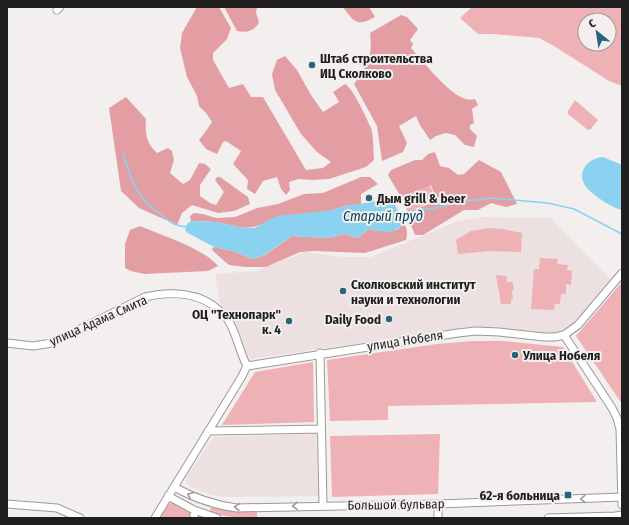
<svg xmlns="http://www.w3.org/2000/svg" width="629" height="525" viewBox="0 0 629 525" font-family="'Fira Sans Condensed',sans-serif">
<rect width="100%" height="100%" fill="#f3efef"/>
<path fill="#ede0e0" d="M 483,217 L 551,218 L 612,281 L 573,326 L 566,331 L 557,335 L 545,335 L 471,327 L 250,359 L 246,352 L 242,339 L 230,315 L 220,303 L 215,274 L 257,271 L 304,252 L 344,257 L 371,257 L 458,221 Z
M 316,434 L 319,496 L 222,497 L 209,494 L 191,487 L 186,481 L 186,478 L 213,437 Z"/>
<path fill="#eeb1b6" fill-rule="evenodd" d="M 472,7 L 622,7 L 622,86 L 609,81 L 554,46 L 539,38 L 493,34 L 478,34 L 460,18 ZM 585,20 L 609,20 L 609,44 L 585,44 Z
M 575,100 L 598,120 L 591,129 L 588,130 L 568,114 L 568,111 Z
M 430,185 L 436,200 L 408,212 L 401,197 Z
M 488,228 L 502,229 L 522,233 L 521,252 L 490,251 L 458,254 L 456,240 L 471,231 Z
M 540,258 L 558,259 L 557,264 L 568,265 L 567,270 L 572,271 L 571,285 L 566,284 L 566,294 L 561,294 L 560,304 L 555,304 L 554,310 L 531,309 L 534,269 L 539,269 Z
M 496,275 L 506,276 L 507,282 L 512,282 C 515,287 513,288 512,292 L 513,299 L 511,300 L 511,304 L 501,304 Z
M 622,282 L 622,404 L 576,336 Z
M 473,341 L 502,341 L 563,347 L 597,402 L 388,406 L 388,420 L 330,421 L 327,360 L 437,344 Z
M 313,362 L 314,422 L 222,425 L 255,372 Z
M 440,434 L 438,494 L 332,497 L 330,436 Z
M 172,503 L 191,512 L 192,518 L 161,518 C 162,511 165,505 172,503 Z
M 213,507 L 237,511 L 257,511 L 257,518 C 240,518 227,517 211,513 L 210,509 Z"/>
<path fill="#e39ea4" d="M 197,7 L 219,7 L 231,28 L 227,39 L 213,53 L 213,60 L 229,88 L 243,84 L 251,97 L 263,97 L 306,170 L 323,168 L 331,162 L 317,152 L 301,134 L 275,90 L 272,74 L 277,60 L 285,56 L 297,70 L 311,95 L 323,112 L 339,102 L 333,92 L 345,84 C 353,88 367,119 371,128 C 374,137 373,150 374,160 L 366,167 L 329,179 L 312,180 L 299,179 L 289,182 L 290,190 L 286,195 L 281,189 L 277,177 L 263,181 L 255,194 L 247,189 L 248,180 L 233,164 L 241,151 L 226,141 L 223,142 L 217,154 L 206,149 L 199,140 L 206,131 L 212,122 L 206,113 L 199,106 L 197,96 L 187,77 L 180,48 L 182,33 Z
M 224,7 L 257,7 L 256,13 L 259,22 C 255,31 247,33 237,31 Z
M 343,7 L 369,7 L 375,17 C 357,27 354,22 343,7 Z
M 401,15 L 407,17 L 418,29 L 410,40 L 413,44 L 411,48 C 424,62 446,91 463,98 C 467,100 471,100 475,99 L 478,105 L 472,109 L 474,123 L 470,125 L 470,129 L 477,136 L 474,147 L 465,145 L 455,135 L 446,133 L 436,136 L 430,140 L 420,125 L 416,116 L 399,126 L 407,143 L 403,152 L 382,161 L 377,126 L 354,84 C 367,66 373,57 370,33 Z
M 126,97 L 146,119 C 145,133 146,143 157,153 L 168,148 L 172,151 L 174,160 L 170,173 L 183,184 L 190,180 L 199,163 L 205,164 L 211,169 L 200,185 L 200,196 L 210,203 L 216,205 L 224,192 L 215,180 L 217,177 L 220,177 L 248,197 L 250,204 L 234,211 L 218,213 L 192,205 L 182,213 L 177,225 L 139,208 L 121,191 L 109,108 Z
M 435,152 L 440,166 L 449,168 L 458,175 L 464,174 L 479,160 L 501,172 L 517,204 L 506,207 L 491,203 L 478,210 L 464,210 L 423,235 L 415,235 L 406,213 L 437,201 L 431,185 L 401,197 L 388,175 L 391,170 L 415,160 L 422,160 L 428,154 Z
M 361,177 L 370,177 L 378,184 L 361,194 L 361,204 L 345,206 L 333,210 L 264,223 C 244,233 234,224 213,222 C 206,221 198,221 191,221 L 190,216 L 194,213 L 203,214 L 216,218 L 235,217 L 257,208 L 278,204 L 304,194 L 323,193 Z
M 404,223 C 407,229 408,233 406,240 L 365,253 L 314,251 L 300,252 L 266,267 L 246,267 L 229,265 L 213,251 L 212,248 L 214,247 L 233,251 L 253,259 L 265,255 L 292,236 L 328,238 L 345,234 L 358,238 L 369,229 L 378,231 L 397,230 Z
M 140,226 C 163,236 203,248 218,266 L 208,271 L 144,274 L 131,271 L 125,268 L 125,244 L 130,230 Z"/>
<path fill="#8ad2f0" d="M 603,157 L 622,165 L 622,210 C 612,208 594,196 587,188 C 575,174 587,158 603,157 Z
M 391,197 L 404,223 C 391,237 384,231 369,229 L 358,238 L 345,234 L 328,238 L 292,236 L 264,255 L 253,259 L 233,251 L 214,247 L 188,233 L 185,230 L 187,224 L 191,221 L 215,222 L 245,228 L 254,228 L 277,216 L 333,210 L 345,206 L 366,203 Z"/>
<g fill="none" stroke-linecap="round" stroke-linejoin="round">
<path stroke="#8ad2f0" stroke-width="1.5" d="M 123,154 C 132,183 137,197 162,216 C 172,223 175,226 187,227
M 397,213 L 435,208 L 465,201 L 492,198 L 548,203 L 574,209 L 622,234"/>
<g stroke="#9d9999" stroke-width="9">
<path id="minor" d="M 57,10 L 60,7
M 564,335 L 612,408 L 617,418 L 620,429 L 622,505
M 7,343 L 33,346 L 52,343 L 145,297 C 171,291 200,292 220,311 C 223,314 226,317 228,320 C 237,334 239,351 247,366
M 320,353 L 323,506
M 247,366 L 458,333 L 476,331 L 499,332 L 544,337 L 555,337 L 564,335 L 578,325 L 622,273
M 208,431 L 321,429
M 174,487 C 194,498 213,505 237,508 L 438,504 L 622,497
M 168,496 L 194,510 L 217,518
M 7,504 L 57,508 L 80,518
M 155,518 L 241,378 L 247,366
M 194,518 L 194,510
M 438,518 L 438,504
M 548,518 L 615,516 L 622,515"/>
</g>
<use href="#minor" stroke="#fff" stroke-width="7"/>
</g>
<defs><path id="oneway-chevron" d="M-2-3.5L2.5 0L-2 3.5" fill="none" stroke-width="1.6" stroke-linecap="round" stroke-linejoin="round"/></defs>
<g stroke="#9b9a9a">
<use href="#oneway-chevron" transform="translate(190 495) rotate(-155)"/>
<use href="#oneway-chevron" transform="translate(583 499) rotate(178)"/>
<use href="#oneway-chevron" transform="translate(295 506) rotate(178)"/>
<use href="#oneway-chevron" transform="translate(237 507) rotate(-177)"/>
</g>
<g fill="#27657b" stroke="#f3efef" stroke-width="1.5">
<circle cx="312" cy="65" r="4"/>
<circle cx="369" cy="198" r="4"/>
<circle cx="343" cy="291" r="4"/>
<circle cx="389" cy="319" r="4"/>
<circle cx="289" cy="321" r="4"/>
<circle cx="515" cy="355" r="4"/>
<rect x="564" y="491" width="8" height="8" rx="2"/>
</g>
<g text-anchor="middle" stroke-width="4" stroke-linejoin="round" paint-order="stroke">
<g font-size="13" font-weight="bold" fill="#201f1f" stroke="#f3efef" text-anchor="start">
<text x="320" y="63">Штаб строительства<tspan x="320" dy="15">ИЦ Сколково</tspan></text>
<text x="377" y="203">Дым grill &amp; beer</text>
<text x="351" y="289">Сколковский институт<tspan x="351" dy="15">науки и технологии</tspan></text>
<text x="281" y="319" text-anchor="end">ОЦ "Технопарк"<tspan x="281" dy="15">к. 4</tspan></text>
<text x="381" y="324" text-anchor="end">Daily Food</text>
<text x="523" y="360">Улица Нобеля</text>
<text x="560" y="500" text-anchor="end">62-я больница</text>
</g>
<g font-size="13" fill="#201f1f" stroke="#f3efef">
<text transform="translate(98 320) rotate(-24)" y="5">улица Адама Смита</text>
<text transform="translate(405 340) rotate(-9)" y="5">улица Нобеля</text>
<text transform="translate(396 504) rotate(-1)" y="5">Большой бульвар</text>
</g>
<g font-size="14" font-style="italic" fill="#004357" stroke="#f3efef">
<text x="383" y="221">Старый пруд</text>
</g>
</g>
<rect width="629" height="525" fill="none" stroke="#201f1f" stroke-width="16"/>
<g transform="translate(597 32) rotate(330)"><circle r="19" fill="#f3efef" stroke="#9f9c9c"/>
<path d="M0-3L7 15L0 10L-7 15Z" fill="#27657b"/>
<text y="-6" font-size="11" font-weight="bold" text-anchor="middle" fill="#201f1f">С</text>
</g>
</svg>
